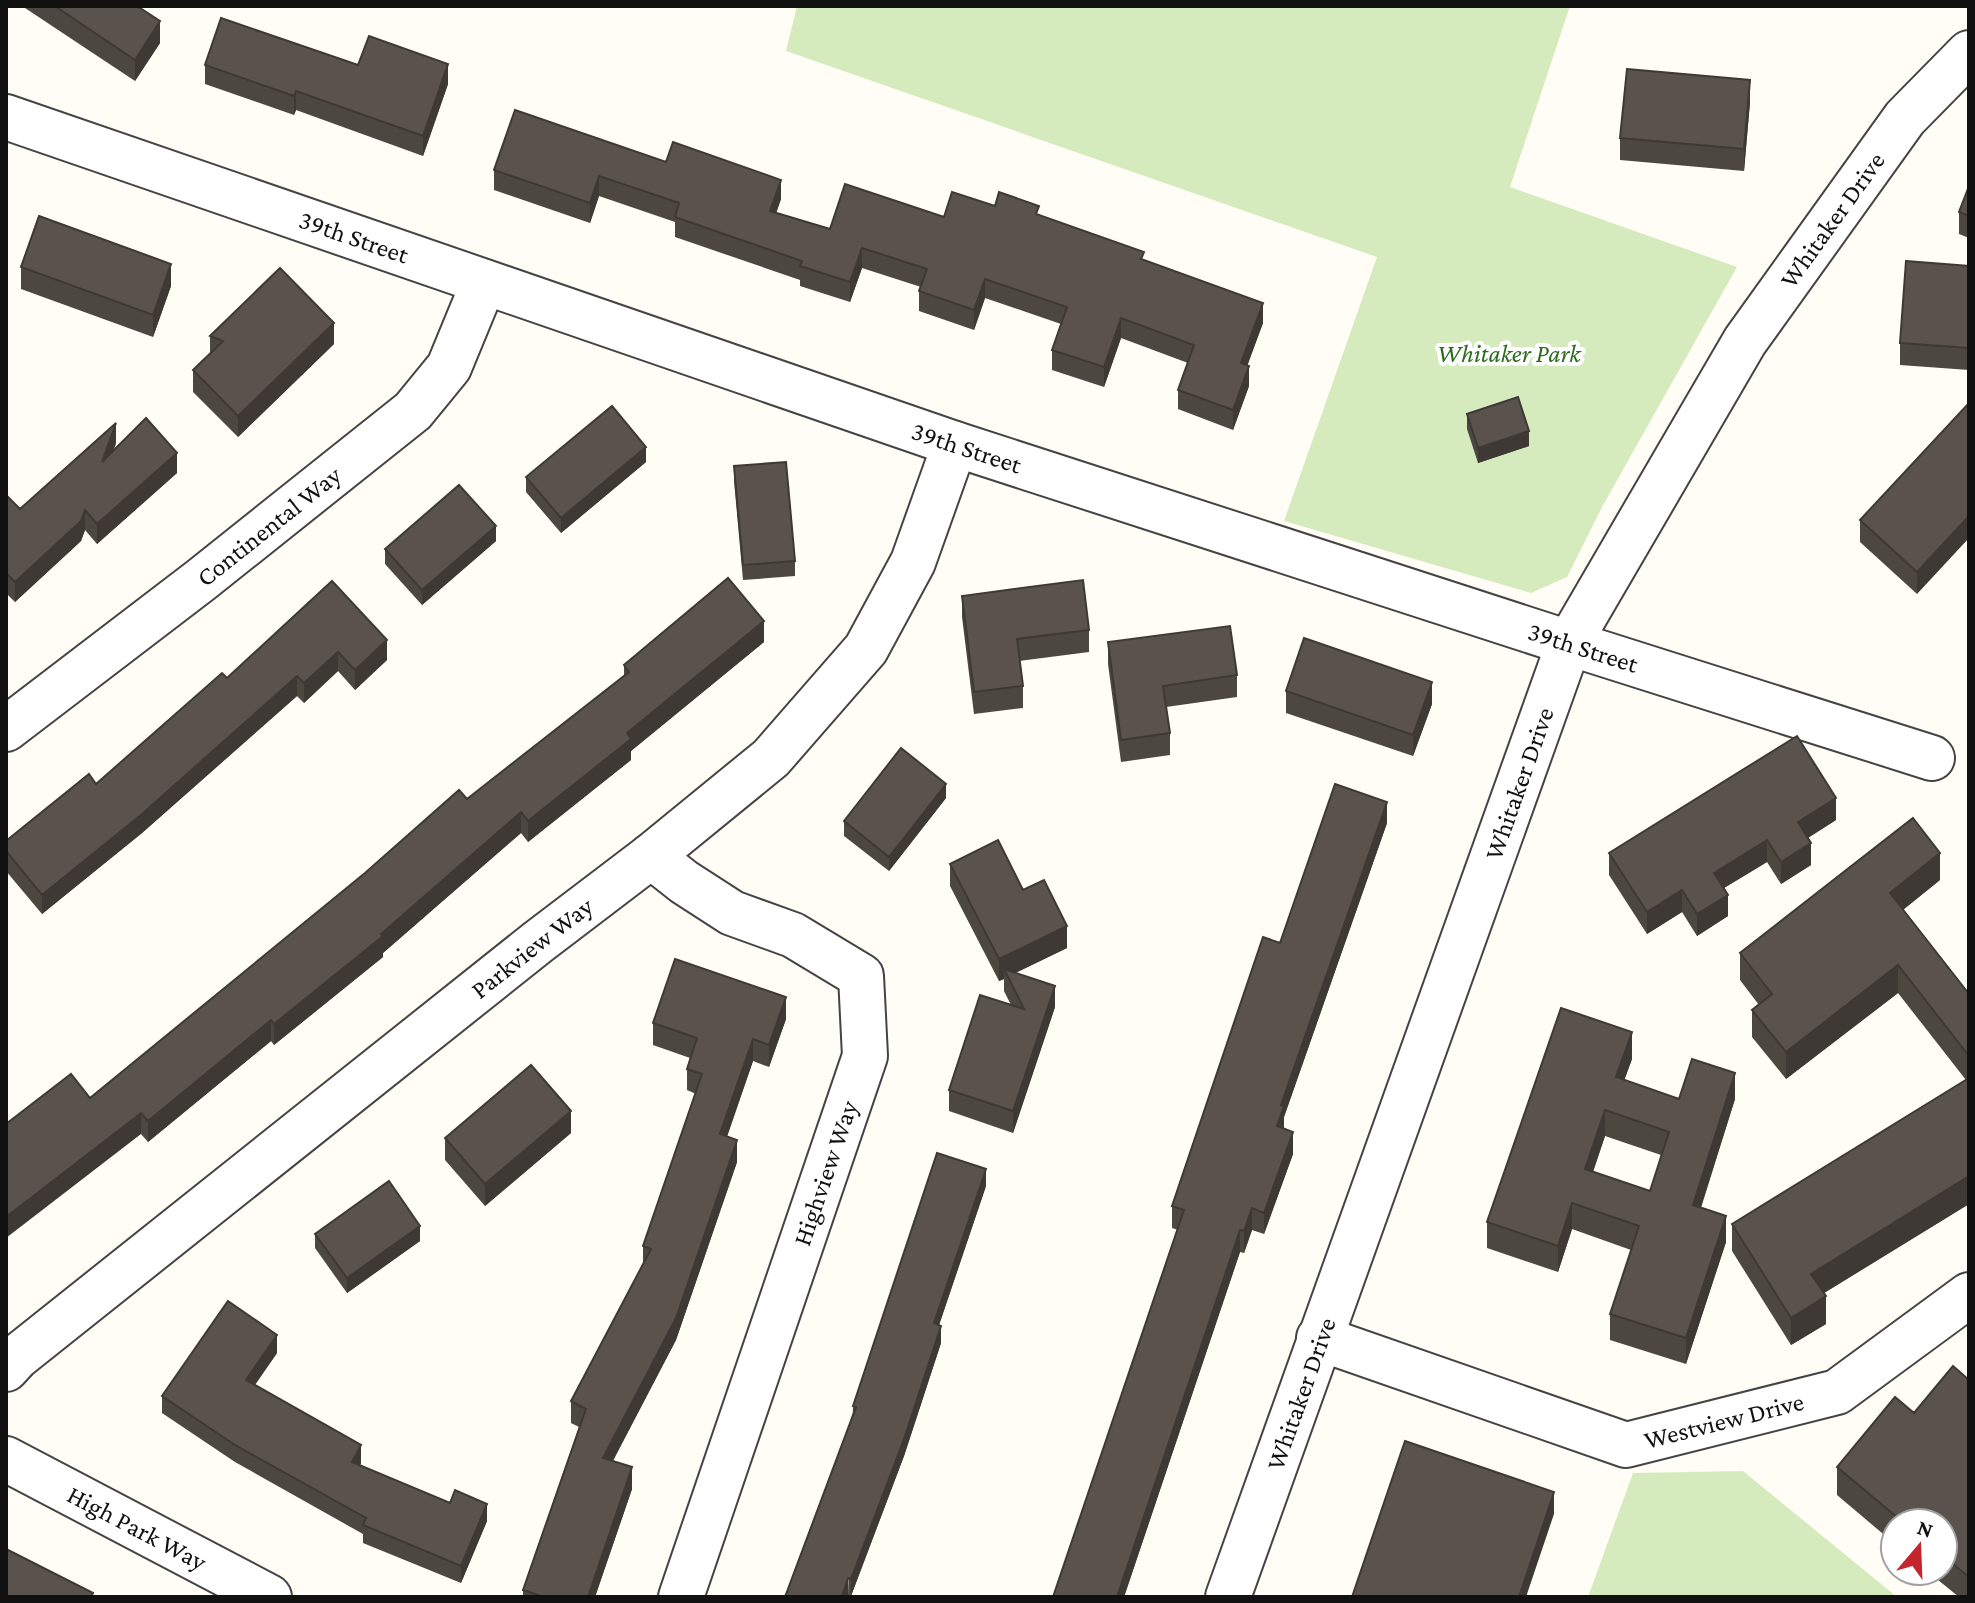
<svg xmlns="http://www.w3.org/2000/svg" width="1975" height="1603" viewBox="0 0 1975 1603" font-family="'Crimson Pro',serif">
<rect width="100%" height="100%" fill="#fffdf5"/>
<path fill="#d5ebbd" d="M 797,6 L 1570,6 L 1510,187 L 1737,267 L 1602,507 L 1567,577 L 1531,593 L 1284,521 L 1377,257 L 786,51 Z
M 1743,1471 L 1897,1597 L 1588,1597 L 1633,1473 Z"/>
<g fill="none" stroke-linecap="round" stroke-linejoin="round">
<g stroke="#444" stroke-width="48">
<g id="minor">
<path id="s1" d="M 6,117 L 955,444 L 1569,643 L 1932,758"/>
<path id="s2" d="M 6,729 L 201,580 L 413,411 L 449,367 L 484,282"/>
<path d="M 651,856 L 684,882 L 732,913 L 793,935 L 861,976 L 865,1056 L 681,1597"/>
<path id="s3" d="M 1319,1338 L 1626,1445 L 1837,1392 L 1969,1295"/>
<path id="s4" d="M 6,1369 L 17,1357 L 538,942 L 651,856 L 771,758 L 866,649 L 913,562 L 955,444"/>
<path id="s5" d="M 6,1459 L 269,1597"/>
<path id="s6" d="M 1228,1597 L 1569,643 L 1745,341 L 1905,118 L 1969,53"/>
</g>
</g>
<use href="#minor" stroke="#fff" stroke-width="44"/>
</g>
<path fill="#4d4742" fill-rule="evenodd" d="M 22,6 L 137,6 L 160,43 L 135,81 Z
M 205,65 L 358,65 L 448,84 L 423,156 L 296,110 L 294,115 L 205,84 Z
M 1750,102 L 1744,171 L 1620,160 L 1620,138 Z
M 666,162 L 781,199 L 776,213 L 830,229 L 944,217 L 995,206 L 1039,215 L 1144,260 L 1263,323 L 1247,365 L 1249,386 L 1233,430 L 1178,409 L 1178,390 L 1188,363 L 1121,338 L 1104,387 L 1052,370 L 1052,350 L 1061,324 L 985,298 L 974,330 L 919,311 L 919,291 L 921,287 L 862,268 L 850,302 L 800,286 L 800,280 L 675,237 L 675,222 L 599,196 L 590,223 L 494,190 L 494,170 Z
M 1969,186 L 1969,238 L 1959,234 L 1959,212 Z
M 1969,266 L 1969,370 L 1900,365 L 1900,343 Z
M 21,267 L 171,286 L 153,337 L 21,289 Z
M 210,336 L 334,344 L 238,437 L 193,392 L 193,370 L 210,354 Z
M 1969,403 L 1917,594 L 1860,542 L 1860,520 Z
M 1467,414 L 1529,446 L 1478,463 L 1467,429 Z
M 116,443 L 113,452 L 177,473 L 97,544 L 85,530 L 81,541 L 15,602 L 6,593 L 6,495 L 20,509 Z
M 646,462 L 561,533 L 526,492 L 526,477 Z
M 734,466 L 795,561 L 795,576 L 743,580 L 734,481 Z
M 496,541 L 422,605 L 385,564 L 385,549 Z
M 332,581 L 387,660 L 355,690 L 338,671 L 304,703 L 297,696 L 142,833 L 42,914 L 6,871 L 6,841 L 96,784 L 227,678 Z
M 962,596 L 1089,630 L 1089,652 L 1019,661 L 1023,686 L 1023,708 L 974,714 L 962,617 Z
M 764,642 L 631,751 L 631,760 L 528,842 L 521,833 L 383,953 L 383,957 L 274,1045 L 271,1041 L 148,1142 L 141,1134 L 90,1098 L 624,676 L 624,665 Z
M 1108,642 L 1237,675 L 1237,697 L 1166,707 L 1170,733 L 1170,755 L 1121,762 L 1108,664 Z
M 1286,691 L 1432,704 L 1413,756 L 1286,713 Z
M 946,798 L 889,871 L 844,836 L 844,821 Z
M 1836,820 L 1808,838 L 1811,865 L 1781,884 L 1767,862 L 1724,888 L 1728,916 L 1697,936 L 1682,912 L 1647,934 L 1609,875 L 1609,853 Z
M 1387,823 L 1284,1117 L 1284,1129 L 1293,1154 L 1264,1234 L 1252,1230 L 1244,1253 L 1240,1252 L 1124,1597 L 1053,1597 L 1178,1230 L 1172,1228 L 1172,1206 L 1280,943 Z
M 950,864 L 1023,890 L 1067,948 L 1015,973 L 1055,1007 L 1013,1133 L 949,1111 L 949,1090 L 1011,1005 L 1004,991 L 1004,979 L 999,981 L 950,886 Z
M 1940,880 L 1903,910 L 1969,994 L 1969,1204 L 1824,1293 L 1826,1324 L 1791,1345 L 1732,1251 L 1732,1224 L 1966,1080 L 1898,993 L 1786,1079 L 1752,1037 L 1752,1010 L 1759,1005 L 1740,980 L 1740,953 Z
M 786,1019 L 769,1067 L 753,1061 L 727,1137 L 737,1162 L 676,1340 L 613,1461 L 632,1489 L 595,1597 L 523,1597 L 523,1590 L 579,1427 L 571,1423 L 571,1401 L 643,1264 L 643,1246 L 696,1094 L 687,1090 L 687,1069 L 690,1058 L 653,1045 L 653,1023 Z
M 1632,1059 L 1624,1080 L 1679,1099 L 1735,1099 L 1701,1208 L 1726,1242 L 1686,1364 L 1610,1340 L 1610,1314 L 1631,1250 L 1572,1229 L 1558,1272 L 1487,1248 L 1487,1222 ZM 1605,1136 L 1661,1155 L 1650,1191 L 1593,1172 Z
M 571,1133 L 485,1206 L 445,1160 L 445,1138 Z
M 986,1186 L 939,1325 L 941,1343 L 904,1456 L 851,1596 L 848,1595 L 848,1597 L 853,1406 Z
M 315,1234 L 420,1241 L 347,1293 L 315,1248 Z
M 277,1353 L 255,1385 L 361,1463 L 360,1465 L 487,1521 L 461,1583 L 363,1543 L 363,1534 L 235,1462 L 162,1413 L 162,1396 Z
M 1969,1380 L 1969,1597 L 1959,1597 L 1927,1571 L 1943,1571 L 1943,1523 L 1895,1523 L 1895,1544 L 1837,1495 L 1837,1467 L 1914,1413 Z"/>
<path fill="#3f3936" d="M 160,21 L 160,43 L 135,81 L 135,60 Z
M 448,64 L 448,84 L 423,156 L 423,136 Z
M 1750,80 L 1750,102 L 1744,171 L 1744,149 Z
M 296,91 L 296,110 L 294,115 L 294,96 Z
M 599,176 L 599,196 L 590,223 L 590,203 Z
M 781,180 L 781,199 L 770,231 L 770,211 Z
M 862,248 L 862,268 L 850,302 L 850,282 Z
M 171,264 L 171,286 L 153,337 L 153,315 Z
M 985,279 L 985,298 L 974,330 L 974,310 Z
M 1263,303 L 1263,323 L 1241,383 L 1241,363 Z
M 1121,318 L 1121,338 L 1104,387 L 1104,367 Z
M 334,323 L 334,344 L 238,437 L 238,416 Z
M 1249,366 L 1249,386 L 1233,430 L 1233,410 Z
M 116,423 L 116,443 L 102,482 L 102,462 Z
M 1529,431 L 1529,446 L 1478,463 L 1478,448 Z
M 646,447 L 646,462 L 561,533 L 561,518 Z
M 177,453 L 177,473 L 97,544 L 97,524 Z
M 85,510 L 85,530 L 81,541 L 15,602 L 15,582 Z
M 1969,516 L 1969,538 L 1917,594 L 1917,572 Z
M 496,526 L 496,541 L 422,605 L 422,590 Z
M 764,621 L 764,642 L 631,751 L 631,760 L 528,842 L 528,821 L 627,733 Z
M 387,640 L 387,660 L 355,690 L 355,670 Z
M 338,652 L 338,671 L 304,703 L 304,683 Z
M 297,676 L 297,696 L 142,833 L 42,914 L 42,895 Z
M 1432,682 L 1432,704 L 1413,756 L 1413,735 Z
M 946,784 L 946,798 L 889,871 L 889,857 Z
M 1836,798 L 1836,820 L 1798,844 L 1798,822 Z
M 1387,802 L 1387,823 L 1284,1117 L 1284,1128 L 1277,1148 L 1277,1126 L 1281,1105 Z
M 521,812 L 521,833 L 383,953 L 383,957 L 274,1045 L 274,1024 L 381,934 Z
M 1767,840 L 1767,862 L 1714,894 L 1714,873 Z
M 1811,843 L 1811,865 L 1781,884 L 1781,862 Z
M 1940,853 L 1940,880 L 1890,920 L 1890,893 Z
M 1682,890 L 1682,912 L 1647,934 L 1647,912 Z
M 1728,895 L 1728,916 L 1697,936 L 1697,914 Z
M 1067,926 L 1067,948 L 1007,977 L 1004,969 L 1004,979 L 999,981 L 999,959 Z
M 1898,965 L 1898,993 L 1786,1079 L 1786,1052 Z
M 1055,986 L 1055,1007 L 1013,1133 L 1013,1111 Z
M 786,997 L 786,1019 L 769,1067 L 769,1045 Z
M 271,1020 L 271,1041 L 148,1142 L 148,1121 Z
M 1632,1032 L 1632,1059 L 1616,1103 L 1616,1077 Z
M 753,1039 L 753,1061 L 720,1156 L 720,1134 Z
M 1735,1073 L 1735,1099 L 1693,1231 L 1693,1205 Z
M 1605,1110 L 1605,1136 L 1585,1195 L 1585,1169 Z
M 571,1111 L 571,1133 L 485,1206 L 485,1184 Z
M 141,1113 L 141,1134 L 6,1238 L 6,1217 Z
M 1293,1132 L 1293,1154 L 1264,1234 L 1264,1213 Z
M 737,1140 L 737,1162 L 676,1340 L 603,1479 L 603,1458 Z
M 986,1169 L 986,1186 L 934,1340 L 934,1323 Z
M 1969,1176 L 1969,1204 L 1811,1301 L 1811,1274 Z
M 1572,1203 L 1572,1229 L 1558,1272 L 1558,1246 Z
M 1252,1208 L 1252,1230 L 1244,1253 L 1244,1231 Z
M 1726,1216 L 1726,1242 L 1686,1364 L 1686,1338 Z
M 420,1226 L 420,1241 L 347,1293 L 347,1278 Z
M 1240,1230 L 1240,1252 L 1124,1597 L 1117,1597 Z
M 1826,1296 L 1826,1324 L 1791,1345 L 1791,1318 Z
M 941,1326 L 941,1343 L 904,1456 L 851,1596 L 851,1579 Z
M 277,1335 L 277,1353 L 246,1397 L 246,1380 Z
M 361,1445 L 361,1463 L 352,1479 L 352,1462 Z
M 632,1467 L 632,1489 L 595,1597 L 588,1597 Z
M 1554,1492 L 1554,1514 L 1526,1597 L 1519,1597 Z
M 487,1504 L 487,1521 L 461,1583 L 461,1566 Z
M 848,1578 L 848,1597 L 842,1597 Z"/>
<path fill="#5a524d" stroke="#3f3936" stroke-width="2" fill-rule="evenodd" d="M 55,6 L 137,6 L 160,21 L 135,60 Z
M 221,18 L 358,65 L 369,36 L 448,64 L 423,136 L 296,91 L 294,96 L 205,65 Z
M 1627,69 L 1750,80 L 1744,149 L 1620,138 Z
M 515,110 L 666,162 L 673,142 L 781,180 L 770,211 L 830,229 L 845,184 L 944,217 L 952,192 L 995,206 L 999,192 L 1039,206 L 1036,214 L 1144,252 L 1141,259 L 1263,303 L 1241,363 L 1249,366 L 1233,410 L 1178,390 L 1194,345 L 1121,318 L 1104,367 L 1052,350 L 1067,307 L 985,279 L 974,310 L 919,291 L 927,269 L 862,248 L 850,282 L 800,266 L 802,261 L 675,217 L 679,203 L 599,176 L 590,203 L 494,170 Z
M 1969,186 L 1969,216 L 1959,212 Z
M 39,216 L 171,264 L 153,315 L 21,267 Z
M 1906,261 L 1969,266 L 1969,348 L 1900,343 Z
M 280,268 L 334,323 L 238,416 L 193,370 L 223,341 L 210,336 Z
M 1518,397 L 1529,431 L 1478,448 L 1467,414 Z
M 1969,403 L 1969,516 L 1917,572 L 1860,520 Z
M 612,406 L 646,447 L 561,518 L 526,477 Z
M 146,418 L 177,453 L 97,524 L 85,510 L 81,521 L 15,582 L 6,573 L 6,495 L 20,509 L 116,423 L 102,462 Z
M 786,462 L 795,561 L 743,565 L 734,466 Z
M 459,485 L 496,526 L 422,590 L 385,549 Z
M 728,578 L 764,621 L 627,733 L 631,739 L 528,821 L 521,812 L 381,934 L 383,936 L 274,1024 L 271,1020 L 148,1121 L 141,1113 L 6,1217 L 6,1124 L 71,1074 L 90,1098 L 365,873 L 459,790 L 467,799 L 629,672 L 624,665 Z
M 1083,580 L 1089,630 L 1017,639 L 1023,686 L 974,692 L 962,596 Z
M 332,581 L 387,640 L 355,670 L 338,652 L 304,683 L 297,676 L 142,814 L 42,895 L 6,851 L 6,841 L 89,774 L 96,784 L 222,673 L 227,678 Z
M 1230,626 L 1237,675 L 1163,686 L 1170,733 L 1121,740 L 1108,642 Z
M 1304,638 L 1432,682 L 1413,735 L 1286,691 Z
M 1797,736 L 1836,798 L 1798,822 L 1811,843 L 1781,862 L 1767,840 L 1714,873 L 1728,895 L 1697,914 L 1682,890 L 1647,912 L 1609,853 Z
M 901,748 L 946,784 L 889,857 L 844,821 Z
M 1335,784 L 1387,802 L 1281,1105 L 1284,1106 L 1277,1126 L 1293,1132 L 1264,1213 L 1252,1208 L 1244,1231 L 1240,1230 L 1117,1597 L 1053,1597 L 1184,1210 L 1172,1206 L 1263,937 L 1280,943 Z
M 1913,818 L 1940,853 L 1890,893 L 1969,994 L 1969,1056 L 1898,965 L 1786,1052 L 1752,1010 L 1772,994 L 1740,953 Z
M 998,840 L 1023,890 L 1044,880 L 1067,926 L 999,959 L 950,864 Z
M 675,959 L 786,997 L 769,1045 L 753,1039 L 720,1134 L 737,1140 L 676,1318 L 603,1458 L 632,1467 L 588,1597 L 544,1597 L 523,1590 L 586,1409 L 571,1401 L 651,1249 L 643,1246 L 702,1074 L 687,1069 L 697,1038 L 653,1023 Z
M 1004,969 L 1055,986 L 1013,1111 L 949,1090 L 980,995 L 1024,1009 Z
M 1561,1008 L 1632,1032 L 1616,1077 L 1679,1099 L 1692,1059 L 1735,1073 L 1693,1205 L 1726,1216 L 1686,1338 L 1610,1314 L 1639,1226 L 1572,1203 L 1558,1246 L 1487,1222 ZM 1605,1110 L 1669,1132 L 1650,1191 L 1585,1169 Z
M 531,1065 L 571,1111 L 485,1184 L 445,1138 Z
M 1969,1078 L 1969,1176 L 1811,1274 L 1826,1296 L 1791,1318 L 1732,1224 Z
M 937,1153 L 986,1169 L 934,1323 L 941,1326 L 904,1439 L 851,1579 L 848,1578 L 842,1597 L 785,1597 L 856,1407 L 853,1406 Z
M 389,1181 L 420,1226 L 347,1278 L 315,1234 Z
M 228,1301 L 277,1335 L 246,1380 L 361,1445 L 352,1462 L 450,1503 L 455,1490 L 487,1504 L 461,1566 L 363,1525 L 366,1518 L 235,1445 L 162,1396 Z
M 1953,1366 L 1969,1380 L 1969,1577 L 1943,1556 L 1943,1523 L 1904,1523 L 1837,1467 L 1895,1397 L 1914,1413 Z
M 1405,1441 L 1554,1492 L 1519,1597 L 1352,1597 Z
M 6,1549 L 93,1593 L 91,1597 L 6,1597 Z"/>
<g text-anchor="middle" stroke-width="8" stroke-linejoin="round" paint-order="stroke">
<g font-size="26" fill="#111" stroke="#fff">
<text dy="9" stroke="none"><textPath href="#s6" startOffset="1512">Whitaker Drive</textPath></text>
<text dy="9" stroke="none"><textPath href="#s1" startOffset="368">39th Street</textPath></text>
<text dy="9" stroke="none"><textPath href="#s1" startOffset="1016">39th Street</textPath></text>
<text dy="9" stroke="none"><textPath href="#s2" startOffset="332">Continental Way</textPath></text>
<text dy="9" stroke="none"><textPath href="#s1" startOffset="1664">39th Street</textPath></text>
<text dy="9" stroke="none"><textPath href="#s6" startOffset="864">Whitaker Drive</textPath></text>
<text dy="9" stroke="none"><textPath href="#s4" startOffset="674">Parkview Way</textPath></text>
<text transform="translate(825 1173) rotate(-71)" y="9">Highview Way</text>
<text dy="9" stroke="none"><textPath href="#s6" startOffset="216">Whitaker Drive</textPath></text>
<text dy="9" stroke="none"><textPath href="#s3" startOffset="426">Westview Drive</textPath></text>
<text dy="9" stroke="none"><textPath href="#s5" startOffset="148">High Park Way</textPath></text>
</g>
<g font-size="26" font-style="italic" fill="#2f6b1f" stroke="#fff">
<text x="1509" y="362">Whitaker Park</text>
</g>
</g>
<rect width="1975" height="1603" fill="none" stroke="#111111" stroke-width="16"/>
<g transform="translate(1919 1547) rotate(19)"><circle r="38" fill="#ffffff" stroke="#a0a0a0" stroke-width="2"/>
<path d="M0-6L14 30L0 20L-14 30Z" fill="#c4262e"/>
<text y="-12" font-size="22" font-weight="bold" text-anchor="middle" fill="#111111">N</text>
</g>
</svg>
